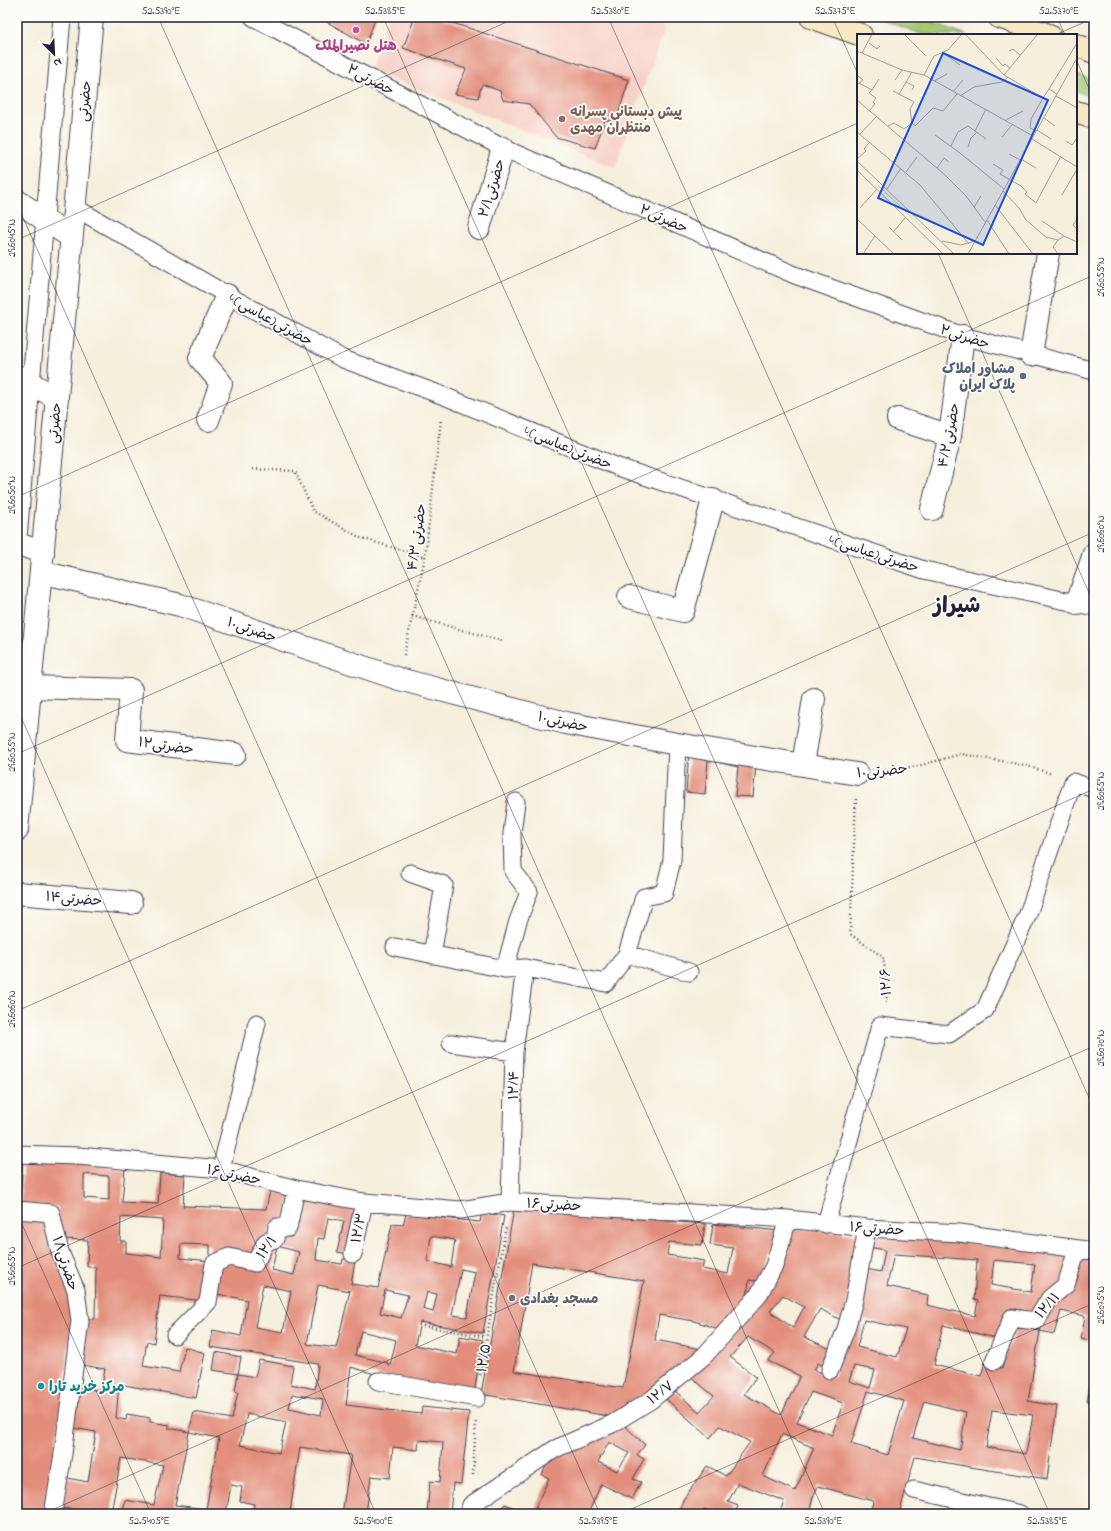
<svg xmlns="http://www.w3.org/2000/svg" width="1111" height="1531" viewBox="0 0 1111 1531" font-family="'Indie Flower','Playpen Sans Arabic',sans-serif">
<rect width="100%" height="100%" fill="#fdfcf7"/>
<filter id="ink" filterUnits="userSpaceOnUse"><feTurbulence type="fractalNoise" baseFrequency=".025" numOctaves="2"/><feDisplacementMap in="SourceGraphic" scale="8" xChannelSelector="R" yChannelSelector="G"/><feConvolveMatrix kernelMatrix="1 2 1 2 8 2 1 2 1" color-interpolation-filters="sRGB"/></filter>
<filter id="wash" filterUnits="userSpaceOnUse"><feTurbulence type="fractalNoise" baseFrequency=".012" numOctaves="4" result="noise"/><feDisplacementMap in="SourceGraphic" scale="16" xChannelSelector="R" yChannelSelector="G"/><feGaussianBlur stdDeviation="0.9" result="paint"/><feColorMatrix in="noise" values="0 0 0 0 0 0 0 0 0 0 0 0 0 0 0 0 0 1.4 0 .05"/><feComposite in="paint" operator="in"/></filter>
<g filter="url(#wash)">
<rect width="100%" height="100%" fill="#f5efdc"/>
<path fill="#f7d1c7" d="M 389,17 L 637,17 L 665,27 L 615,167 L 370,70 Z"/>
<path fill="#a4c770" stroke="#637456" d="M 875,17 L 918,17 L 967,35 L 924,35 Z
M 1076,74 L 1094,81 L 1094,98 L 1076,91 Z"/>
<g id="blocks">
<path fill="#e38e7c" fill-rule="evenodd" d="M 318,17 L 376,17 L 366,44 Z
M 415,17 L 434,17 L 629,80 L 616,121 L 605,120 L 595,148 L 556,137 L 529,104 L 503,100 L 500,91 L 482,84 L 478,98 L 455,94 L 466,69 L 403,48 Z
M 689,751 L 756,765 L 753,797 L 735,796 L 738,767 L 708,760 L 705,794 L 686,792 Z
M 23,1161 L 84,1162 L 125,1169 L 122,1202 L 158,1204 L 160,1173 L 185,1175 L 183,1206 L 266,1209 L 270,1191 L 291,1195 L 283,1224 L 270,1223 L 269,1237 L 264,1237 L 254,1258 L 227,1253 L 210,1261 L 210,1245 L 181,1244 L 180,1258 L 210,1261 L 204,1301 L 160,1296 L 154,1343 L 147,1341 L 143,1366 L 179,1372 L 185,1347 L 205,1353 L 196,1398 L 119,1384 L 116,1418 L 126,1420 L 127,1414 L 150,1418 L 150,1422 L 170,1425 L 168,1428 L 189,1432 L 175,1505 L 206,1509 L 219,1438 L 189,1432 L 194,1412 L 232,1419 L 238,1392 L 235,1391 L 238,1374 L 255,1377 L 259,1360 L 293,1366 L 290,1384 L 315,1389 L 318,1364 L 210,1347 L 213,1330 L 241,1336 L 247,1300 L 212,1293 L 218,1266 L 227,1261 L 258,1267 L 270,1243 L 278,1242 L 281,1231 L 291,1233 L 299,1196 L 359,1208 L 350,1254 L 337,1252 L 344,1221 L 328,1218 L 324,1239 L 318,1238 L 316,1260 L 342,1264 L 343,1259 L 355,1261 L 351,1284 L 378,1288 L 392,1224 L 403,1225 L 406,1214 L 480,1222 L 482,1212 L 504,1216 L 483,1333 L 420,1322 L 415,1345 L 457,1354 L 460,1336 L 483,1340 L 474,1393 L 385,1377 L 351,1367 L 346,1405 L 421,1414 L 422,1407 L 469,1412 L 461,1484 L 453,1483 L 450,1514 L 427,1514 L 430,1481 L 440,1482 L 443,1442 L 419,1440 L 418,1450 L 393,1447 L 390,1478 L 371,1476 L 366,1514 L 342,1514 L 351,1455 L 300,1447 L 290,1512 L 295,1514 L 253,1514 L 254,1504 L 240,1501 L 242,1487 L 231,1485 L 226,1514 L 123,1514 L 125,1500 L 154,1505 L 163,1465 L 121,1458 L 111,1514 L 62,1508 L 67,1478 L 88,1482 L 96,1432 L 73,1428 L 79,1387 L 101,1391 L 105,1369 L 82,1365 L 87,1319 L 95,1319 L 96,1267 L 87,1267 L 88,1240 L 62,1239 L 58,1224 L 58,1207 L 20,1204 ZM 84,1174 L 109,1176 L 109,1200 L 84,1198 ZM 121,1217 L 163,1220 L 161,1257 L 126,1253 L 126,1241 L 120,1241 ZM 431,1236 L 455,1240 L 451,1267 L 427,1261 ZM 277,1246 L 299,1252 L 294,1275 L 272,1270 ZM 461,1269 L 475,1272 L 467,1317 L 452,1315 ZM 263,1285 L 291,1291 L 283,1332 L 255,1327 ZM 318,1285 L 350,1291 L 336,1348 L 307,1344 ZM 385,1290 L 408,1295 L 401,1318 L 380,1313 ZM 427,1292 L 437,1294 L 433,1312 L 423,1309 ZM 361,1331 L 396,1340 L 390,1366 L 388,1365 L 388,1363 L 355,1355 ZM 292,1394 L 323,1399 L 321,1415 L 289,1408 ZM 247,1414 L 286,1422 L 279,1453 L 240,1445 Z
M 514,1209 L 705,1224 L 702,1245 L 669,1242 L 667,1255 L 704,1261 L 702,1269 L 728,1274 L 733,1248 L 710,1245 L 713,1224 L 780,1231 L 759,1281 L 749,1280 L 747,1296 L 719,1329 L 694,1321 L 659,1315 L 655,1340 L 701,1349 L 646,1397 L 608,1416 L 481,1394 ZM 532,1263 L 644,1281 L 623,1388 L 514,1371 Z
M 18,1214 L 47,1217 L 74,1307 L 55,1453 L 45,1514 L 17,1514 Z
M 791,1228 L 861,1235 L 843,1321 L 820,1309 L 804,1337 L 833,1350 L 826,1367 L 818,1363 L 814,1370 L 834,1377 L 866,1269 L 881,1272 L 885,1250 L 869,1247 L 871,1232 L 1072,1254 L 1063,1282 L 1036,1313 L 1011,1308 L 999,1339 L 943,1325 L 934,1365 L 981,1376 L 985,1362 L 1002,1368 L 1017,1326 L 1040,1331 L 1028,1401 L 1057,1406 L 1047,1479 L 970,1467 L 915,1457 L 899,1514 L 870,1514 L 873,1501 L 818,1486 L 813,1497 L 809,1514 L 779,1514 L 784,1501 L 738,1483 L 728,1502 L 738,1506 L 735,1514 L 717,1514 L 704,1509 L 702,1514 L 678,1514 L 683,1500 L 707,1466 L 726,1476 L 750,1442 L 720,1426 L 710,1438 L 665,1398 L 674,1390 L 699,1412 L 714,1396 L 690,1376 L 753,1311 ZM 894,1254 L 977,1260 L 974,1300 L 978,1301 L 975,1316 L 927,1305 L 928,1295 L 887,1286 ZM 994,1260 L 1035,1264 L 1031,1292 L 991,1285 ZM 783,1295 L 804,1307 L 793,1328 L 770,1311 ZM 864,1320 L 906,1329 L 897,1357 L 857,1347 ZM 748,1337 L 775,1353 L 768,1361 L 800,1376 L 781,1415 L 744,1394 L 756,1377 L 730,1357 ZM 854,1366 L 875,1370 L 870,1388 L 849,1381 ZM 868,1391 L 904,1401 L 888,1455 L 851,1444 ZM 811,1392 L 843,1403 L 832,1435 L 797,1422 ZM 924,1401 L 966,1412 L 960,1450 L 913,1438 ZM 992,1410 L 1033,1415 L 1026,1454 L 986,1447 ZM 782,1434 L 814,1448 L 795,1491 L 763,1476 Z
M 1079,1256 L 1094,1258 L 1094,1342 L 1081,1339 L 1085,1316 L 1061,1311 L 1054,1334 L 1040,1331 L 1053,1300 L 1062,1290 L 1071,1292 Z
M 216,1352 L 241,1357 L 238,1374 L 213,1370 Z
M 1093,1372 L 1094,1372 L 1094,1402 L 1087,1401 Z
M 623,1424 L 645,1445 L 637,1455 L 644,1459 L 633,1479 L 641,1482 L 632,1499 L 601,1484 L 588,1514 L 549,1514 L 535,1508 L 549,1478 L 542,1475 L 547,1463 ZM 609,1442 L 629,1453 L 617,1471 L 598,1462 Z
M 505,1504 L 529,1514 L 495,1514 Z"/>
</g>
</g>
<g filter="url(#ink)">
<use href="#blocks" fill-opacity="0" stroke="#424153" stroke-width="1"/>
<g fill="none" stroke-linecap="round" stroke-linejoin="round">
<g stroke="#424153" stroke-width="19">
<path id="service" d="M 253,17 L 503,148 L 795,275 L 963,336 L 1094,371
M 74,207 L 227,295 L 343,359 L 444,396 L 618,467 L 924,570 L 1094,607
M 17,550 L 62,17
M 410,873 L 444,885 L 432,955
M 395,947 L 505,969 L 525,968 L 606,983 L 627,954 L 644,897 L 664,893 L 672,860 L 677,744
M 627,954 L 689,972
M 505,969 L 518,921 L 529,892 L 513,871 L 512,833 L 516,802
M 451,1043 L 514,1052
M 17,1154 L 78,1156 L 221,1169 L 296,1189 L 364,1202 L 461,1210 L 510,1202 L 788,1219 L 867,1228 L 960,1233 L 1094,1251
M 221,1169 L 257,1023
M 510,1202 L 514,1052 L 525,968
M 17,1210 L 51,1213 L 60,1252 L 76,1290 L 80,1321 L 63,1454 L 53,1514
M 826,1224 L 880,1026 L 949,1034 L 985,1010 L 1028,914 L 1073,782 L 1094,789
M 353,1254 L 364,1202
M 175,1335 L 208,1302 L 214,1264 L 229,1257 L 255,1263 L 266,1242 L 275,1239 L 277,1227 L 288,1228 L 296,1189
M 994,1361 L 1012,1318 L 1036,1321 L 1050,1298 L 1066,1285 L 1077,1250
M 830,1370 L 846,1329 L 854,1300 L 867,1228
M 378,1381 L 477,1398
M 914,1490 L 1020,1514
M 468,1514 L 471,1505 L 555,1449 L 612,1424 L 651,1400 L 704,1356 L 758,1296 L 774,1266 L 788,1219"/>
</g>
<g stroke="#424153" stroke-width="24">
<path id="minor" d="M 17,201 L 71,237
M 479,228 L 503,148
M 1031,355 L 1048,253
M 17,376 L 57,398
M 898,419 L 950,436
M 208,420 L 221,383 L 200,358 L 227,295
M 932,509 L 950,436 L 963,336
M 17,544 L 43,552
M 41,572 L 180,605 L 399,679 L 566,723 L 677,744 L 857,774
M 629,597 L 683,611 L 713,500
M 1077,603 L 1094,554
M 30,687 L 131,690 L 127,740 L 235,754
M 803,764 L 814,699
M 17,893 L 131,903"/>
</g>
<g stroke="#424153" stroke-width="24">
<path id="tertiary" d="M 17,830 L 92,17"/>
</g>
<g stroke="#424153" stroke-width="24">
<path id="secondary" d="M 811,17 L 861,35
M 999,17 L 1049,35
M 1076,45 L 1094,52
M 1076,112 L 1094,118"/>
</g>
<path stroke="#424153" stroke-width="2.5" stroke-dasharray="1 3" stroke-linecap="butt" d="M 253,469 L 295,471 L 313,511 L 361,538 L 425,557
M 412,616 L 502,641
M 404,655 L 425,557 L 441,419
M 881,771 L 918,766 L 961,754 L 1024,765 L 1052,774
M 856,799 L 850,934 L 883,957 L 888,993 L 885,1004
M 423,1326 L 486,1337
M 480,1375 L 506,1226
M 473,1475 L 476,1420"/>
<use href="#service" stroke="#fff" stroke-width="17"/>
<use href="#minor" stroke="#fff" stroke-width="22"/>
<use href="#tertiary" stroke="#fff" stroke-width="22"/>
<use href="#secondary" stroke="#f7e9c3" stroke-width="22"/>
</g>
</g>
<path fill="none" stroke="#22223b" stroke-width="1" stroke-opacity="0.45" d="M 158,17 L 825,1514M 383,17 L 1050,1514M 608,17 L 1094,1109M 832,17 L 858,74M 1057,17 L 1065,35M 1055,35 L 1094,18M 1076,59 L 1094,100M 17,204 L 600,1514M 17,240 L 518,17M 938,253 L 1094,604M 17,497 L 858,123M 17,708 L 376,1514M 17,754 L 1094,275M 17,1011 L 1094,532M 17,1213 L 151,1514M 17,1268 L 1094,789M 43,1514 L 1094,1046M 620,1514 L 1094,1303"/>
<circle fill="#d1479c" stroke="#fdfcf7" stroke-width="1.5" cx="356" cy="30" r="4"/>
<circle fill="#8d6e63" stroke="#fdfcf7" stroke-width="1.5" cx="562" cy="119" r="4"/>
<circle fill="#5c6f8a" stroke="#fdfcf7" stroke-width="1.5" cx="1023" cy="376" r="4"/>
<circle fill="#6b7280" stroke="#fdfcf7" stroke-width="1.5" cx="512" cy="1298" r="4"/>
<circle fill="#0f9aa8" stroke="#fdfcf7" stroke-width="1.5" cx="41" cy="1386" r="4"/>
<g text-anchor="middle" stroke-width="3.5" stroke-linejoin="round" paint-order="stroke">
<g font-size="14" font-weight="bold" fill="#b23c85" stroke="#fdfcf7">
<text x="356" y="50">هتل نصیرالملک</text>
</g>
<g font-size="14" fill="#22223b" stroke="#fdfcf7">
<text transform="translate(371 79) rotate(28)" y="5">حضرتی۲</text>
<text transform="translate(84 101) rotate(-85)" y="5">حضرتی</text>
<text transform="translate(491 188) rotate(-73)" y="5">حضرتی۲/۱</text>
<text transform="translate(664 218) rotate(24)" y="5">حضرتی۲</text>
<text transform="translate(271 319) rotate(29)" y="5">4حضرتی(عباسی)</text>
<text transform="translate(965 336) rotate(18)" y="5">حضرتی۲</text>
<text transform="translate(54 423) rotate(-85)" y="5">حضرتی</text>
<text transform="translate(948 435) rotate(-79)" y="5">حضرتی۴/۲</text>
<text transform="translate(568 447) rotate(22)" y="5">4حضرتی(عباسی)</text>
<text transform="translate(416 537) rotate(-82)" y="5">حضرتی۴/۳</text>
<text transform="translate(874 553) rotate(18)" y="5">4حضرتی(عباسی)</text>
<text transform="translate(252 629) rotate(19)" y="5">حضرتی۱۰</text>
<text transform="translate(563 721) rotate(13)" y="5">حضرتی۱۰</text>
<text transform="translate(166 745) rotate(8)" y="5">حضرتی۱۲</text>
<text transform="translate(882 770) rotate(-5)" y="5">حضرتی۱۰</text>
<text transform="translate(74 898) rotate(5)" y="5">حضرتی۱۴</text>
<text transform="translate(885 982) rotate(-93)" y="5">۱۲/۶</text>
<text transform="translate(513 1085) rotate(-89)" y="5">۱۲/۴</text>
<text transform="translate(234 1174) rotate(12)" y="5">حضرتی۱۶</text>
<text transform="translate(554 1204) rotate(3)" y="5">حضرتی۱۶</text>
<text transform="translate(358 1228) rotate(-79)" y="5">۱۲/۳</text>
<text transform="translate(877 1228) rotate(4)" y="5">حضرتی۱۶</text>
<text transform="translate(266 1247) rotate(-54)" y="5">۱۲/۱</text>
<text transform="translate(66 1263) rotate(72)" y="5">حضرتی۱۸</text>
<text transform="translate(1047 1305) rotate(-48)" y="5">۱۲/۱۱</text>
<text transform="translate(483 1358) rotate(-81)" y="5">۱۲/۵</text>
<text transform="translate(660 1392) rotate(-38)" y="5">۱۲/۷</text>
</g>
<g font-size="14" font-weight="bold" fill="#785e54" stroke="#fdfcf7" text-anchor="start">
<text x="570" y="116">پیش دبستانی پسرانه<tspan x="570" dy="16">منتظران مهدی</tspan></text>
</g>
<g font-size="14" font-weight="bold" fill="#4e5e75" stroke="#fdfcf7" text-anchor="end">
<text x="1015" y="373">مشاور املاک<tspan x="1015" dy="16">پلاک ایران</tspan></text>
</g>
<g font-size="14" font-weight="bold" fill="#5b616d" stroke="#fdfcf7" text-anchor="start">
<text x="520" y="1303">مسجد بغدادی</text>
</g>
<g font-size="14" font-weight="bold" fill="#0d838f" stroke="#fdfcf7" text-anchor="start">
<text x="49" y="1391">مرکز خرید تارا</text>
</g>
<g font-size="22" font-weight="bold" fill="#22223b" stroke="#fdfcf7">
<text x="957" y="612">شیراز</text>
</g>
</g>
<g transform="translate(857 34)">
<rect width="220" height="220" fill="#f5efdc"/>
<path d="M 21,151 L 82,209 L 21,152 Z" fill="#a4c770"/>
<path fill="none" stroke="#a19d9c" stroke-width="1" d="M 47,0 L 69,22M 108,0 L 147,41 L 186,64 L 192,55 L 200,60M 12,9 L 20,15 L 23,12M 0,17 L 45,36 L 67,41 L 176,102M 152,17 L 156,15 L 163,21M 5,19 L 15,0M 86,19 L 103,31M 139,24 L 146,32 L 148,30 L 153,34M 67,41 L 77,22 L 91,16 L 105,0M 147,41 L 180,1M 38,46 L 45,36M 77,47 L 90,40M 49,48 L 57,52 L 55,56M 2,49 L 15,56 L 22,45M 0,51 L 6,46 L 1,42M 192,55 L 220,9M 36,57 L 42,60 L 55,38M 96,58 L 106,46M 103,62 L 117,53 L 145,48 L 151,43M 199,62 L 220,74M 0,66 L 88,141 L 109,162 L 128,188M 12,77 L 18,70 L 16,68 L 19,64 L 12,59 L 15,56M 187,84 L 198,92M 149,86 L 166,77M 55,89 L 58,92 L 76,74 L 86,77 L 100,60M 31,92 L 37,89 L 47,95 L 55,89 L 53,75 L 57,68 L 42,60M 180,96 L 194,105M 118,97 L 129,75M 179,97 L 173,94 L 174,85 L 186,64M 0,98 L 63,151 L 112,210M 3,100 L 19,83M 78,101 L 103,119 L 147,155M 145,103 L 155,91M 175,105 L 220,133M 209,107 L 215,111 L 220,104M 94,112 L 101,98 L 111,92 L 129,105M 111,113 L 114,104 L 120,98M 152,120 L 163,126M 0,125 L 9,117 L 7,115 L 12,109M 164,125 L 179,134M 0,127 L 97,220M 136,130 L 146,136 L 143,140 L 164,152 L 170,158 L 168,160 L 179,169 L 204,122M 80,134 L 87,124 L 92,128M 0,136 L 86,220M 49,138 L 60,123M 30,155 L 44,134M 146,157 L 162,174 L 169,186 L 189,203 L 201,206 L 207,202 L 220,208M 205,161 L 220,135M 138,171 L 176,220M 117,173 L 124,162M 3,174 L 20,155M 0,185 L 37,220M 220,185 L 216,191 L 220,195M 130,186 L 152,220M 185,187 L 207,202M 32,193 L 45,206M 37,197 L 49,183M 201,206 L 196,213 L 201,220M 85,207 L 104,211 L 118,207M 6,220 L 18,202M 111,220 L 220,24"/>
<path fill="#1d4ed8" fill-opacity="0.15" stroke="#1d4ed8" stroke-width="2" d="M 86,19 L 191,66 L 126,211 L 21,164 Z"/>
<rect width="220" height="220" fill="none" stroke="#22223b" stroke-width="2"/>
</g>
<rect width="1111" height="1531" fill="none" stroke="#fdfcf7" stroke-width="44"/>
<g transform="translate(54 54) rotate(156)" stroke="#fdfcf7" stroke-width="3" paint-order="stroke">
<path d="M0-3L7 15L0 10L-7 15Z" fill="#22223b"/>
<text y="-6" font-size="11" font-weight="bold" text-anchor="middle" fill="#22223b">N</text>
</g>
<rect x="22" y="22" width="1067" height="1487" fill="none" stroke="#22223b" stroke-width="1.5"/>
<g font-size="10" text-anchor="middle" fill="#22223b">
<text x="161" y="14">52.5390°E</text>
<text x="385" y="14">52.5385°E</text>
<text x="610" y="14">52.5380°E</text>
<text x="835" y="14">52.5375°E</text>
<text x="1059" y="14">52.5370°E</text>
<text transform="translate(11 238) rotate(-90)" y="4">29.6045°N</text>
<text transform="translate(1100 277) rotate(-90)" y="4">29.6055°N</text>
<text transform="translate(11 495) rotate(-90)" y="4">29.6050°N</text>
<text transform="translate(1100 534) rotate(-90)" y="4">29.6060°N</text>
<text transform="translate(11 752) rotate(-90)" y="4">29.6055°N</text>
<text transform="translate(1100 791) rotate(-90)" y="4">29.6065°N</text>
<text transform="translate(11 1009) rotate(-90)" y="4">29.6060°N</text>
<text transform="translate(1100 1048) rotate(-90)" y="4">29.6070°N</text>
<text transform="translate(11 1266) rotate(-90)" y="4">29.6065°N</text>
<text transform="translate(1100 1305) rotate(-90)" y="4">29.6075°N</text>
<text x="149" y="1524">52.5405°E</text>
<text x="373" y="1524">52.5400°E</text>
<text x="598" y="1524">52.5395°E</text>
<text x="823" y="1524">52.5390°E</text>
<text x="1047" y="1524">52.5385°E</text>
</g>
</svg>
